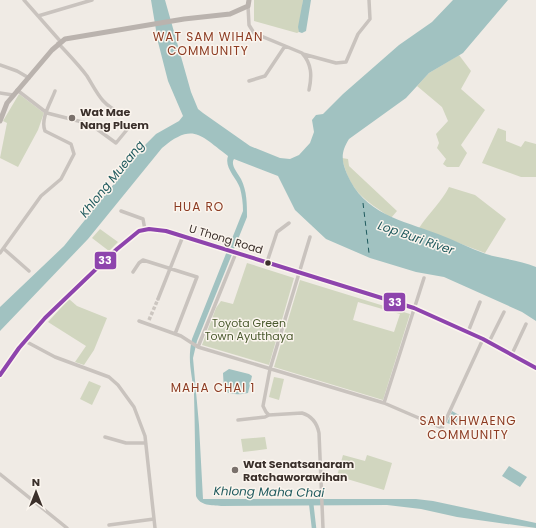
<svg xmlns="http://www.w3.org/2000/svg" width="536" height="528" viewBox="0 0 536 528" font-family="Poppins,sans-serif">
<rect width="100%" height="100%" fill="#f0ebe5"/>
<path fill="#d1d6bf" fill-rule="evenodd" d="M 254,0 L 303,0 L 299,32 L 297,33 L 254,21 Z
M 459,55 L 471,71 L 461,89 L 485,110 L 461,145 L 467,153 L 459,167 L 447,167 L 443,164 L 446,159 L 437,148 L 439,143 L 436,134 L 448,121 L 442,107 L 417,86 L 429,73 Z
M 19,94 L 44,113 L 38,130 L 18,167 L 0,158 L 7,123 L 3,121 Z
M 498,128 L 506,131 L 506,141 L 521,147 L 525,141 L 536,144 L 536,177 L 521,177 L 482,163 Z
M 342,158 L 348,159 L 349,166 L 397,211 L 391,218 C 364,199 350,192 342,158 Z
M 449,187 L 475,195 L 506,219 L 485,253 L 419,228 C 429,213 442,201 449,187 Z
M 100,229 L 118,242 L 109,251 L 92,238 Z
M 247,263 L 294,278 L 269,365 L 202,345 L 216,308 L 221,301 L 233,304 Z
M 300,280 L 410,314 L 383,400 L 274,367 ZM 358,302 L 400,314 L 394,332 L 353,320 Z
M 69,299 L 77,306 L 107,318 L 94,350 L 84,365 L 75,362 L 86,346 L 48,322 Z
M 274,377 L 284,379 L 279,400 L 269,397 Z
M 89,381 L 101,386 L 92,405 L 80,399 Z
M 265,437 L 267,449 L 243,452 L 241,439 Z
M 343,455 L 365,461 L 367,455 L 392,463 L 384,490 L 337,476 Z"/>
<path fill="#a1c2c1" d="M 151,0 L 165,0 L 191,92 L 198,109 L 203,113 L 250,146 L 280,158 L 290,159 L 299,155 L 310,143 L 314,132 L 312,120 L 316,115 L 323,114 L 343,94 L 399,45 L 432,22 L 453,0 L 508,0 L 463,53 L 429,73 L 406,98 L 349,139 C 341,152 341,160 347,174 C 364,214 401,220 438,234 C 454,240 469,248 486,254 C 502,259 520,260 536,267 L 536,321 L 522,312 L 444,277 L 416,272 L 370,258 L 326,239 L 295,210 L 278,176 L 234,159 C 230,165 238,173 241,179 C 247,191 247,204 247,217 L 197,341 L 193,358 L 199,425 L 203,499 L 416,499 L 433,501 L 536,523 L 536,528 L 457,517 L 421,509 L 387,505 L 221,506 C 212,505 200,506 196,496 C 195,462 195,428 194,394 C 192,373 187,361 192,339 L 243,211 C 243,203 242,196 240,188 C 236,177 224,168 228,156 C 200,135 193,122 162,148 L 88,239 L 0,331 L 0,307 L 64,246 L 146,144 L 156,134 L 179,121 L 183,116 L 168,81 L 158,42 Z
M 303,0 L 311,0 L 306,31 L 302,33 L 299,32 L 298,27 Z
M 229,369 L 249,374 L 252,376 L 248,393 C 239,395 232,395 224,391 L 223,373 Z
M 452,411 L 459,415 L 455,426 L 447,423 Z
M 509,466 L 527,477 L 520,487 L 502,476 Z"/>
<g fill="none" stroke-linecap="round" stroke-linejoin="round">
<path stroke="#a1c2c1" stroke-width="4.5" d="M 311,502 L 314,528"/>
<path stroke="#1f5a5e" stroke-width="1" stroke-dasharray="5 4" stroke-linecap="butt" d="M 363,203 L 369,253"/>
<path stroke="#ccc6c0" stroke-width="3.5" stroke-dasharray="3.5 2" stroke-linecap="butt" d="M 149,320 L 158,299"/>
<path stroke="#c9c3be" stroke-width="3.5" d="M 24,0 L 61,42
M 248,6 L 249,25 L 254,33 L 302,53 C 312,64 312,76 309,90
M 38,16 L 92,0
M 58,43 C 68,54 79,65 87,76 C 98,94 101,104 122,114
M 303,54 L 336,63 L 346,62 L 358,34 L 370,19 L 369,0
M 0,65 L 17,71 L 29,78
M 249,81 L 265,76 L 285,46
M 17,90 L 47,113 L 90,124 L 116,143 L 130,126
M 0,93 L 13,95
M 121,211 L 143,219 L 145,230
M 4,249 L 29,271
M 0,253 L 41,196 L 61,179 L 74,154 L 71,144 L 45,131 C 40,119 51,102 55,91
M 267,262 L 277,232 L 289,223
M 133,272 L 139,263 L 143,260 L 197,277 L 175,334
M 158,299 L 183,236
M 139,321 L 181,336 L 198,347 L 384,403 L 442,428 L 483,339
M 468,332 L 480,302
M 25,341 L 55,357 L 109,377 L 118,385 L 134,407 L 145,436 L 155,528
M 489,342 L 504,312
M 198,347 L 236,253
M 512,354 L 526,324
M 384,403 L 424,278
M 269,415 L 266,412 L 263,406 L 270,369 L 310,237
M 238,420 L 265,417 L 269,415 L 302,413 C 312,416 317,423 319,433 L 323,528
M 105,437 L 126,443 L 146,443
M 0,474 L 67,528
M 109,525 L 154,519"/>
<path stroke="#bab3ae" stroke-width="5" d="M 0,121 L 7,103 L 52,50 L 65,39 L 184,19 L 230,14 L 248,6 L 249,0
M 0,375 L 19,348 L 45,318 L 117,249 L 139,231 L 149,229 L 166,231 L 414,308 L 483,339 L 536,368"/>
<g stroke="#fbf5ee" stroke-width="7">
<path id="bus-1" d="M 0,375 L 19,348 L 45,318 L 117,249 L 139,231 L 149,229 L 166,231 L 414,308 L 483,339 L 536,368"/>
</g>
<use href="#bus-1" stroke="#8e44ad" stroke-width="4"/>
</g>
<g fill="#7a716c" stroke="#fbf5ee" stroke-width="1.5">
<circle cx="72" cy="118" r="4"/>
<circle cx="235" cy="470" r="4"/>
</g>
<circle fill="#3b302b" stroke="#fbf5ee" stroke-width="1.5" cx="268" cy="263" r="3.5"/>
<g text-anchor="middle" stroke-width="3" stroke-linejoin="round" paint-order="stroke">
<g font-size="11" font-weight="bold" fill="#3b302b" stroke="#fbf5ee" text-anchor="start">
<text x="80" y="116">Wat Mae<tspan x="80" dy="13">Nang Pluem</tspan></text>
<text x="243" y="468">Wat Senatsanaram<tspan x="243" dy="13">Ratchaworawihan</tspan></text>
</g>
<g font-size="11" fill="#3b302b" stroke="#fbf5ee">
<text transform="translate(226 239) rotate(17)" y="4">U Thong Road</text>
</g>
<g font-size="11" fill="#4a5a2e" stroke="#fbf5ee">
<text x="249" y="327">Toyota Green<tspan x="249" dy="13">Town Ayutthaya</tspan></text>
</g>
<g font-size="12" letter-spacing="1" fill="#8c3b22" stroke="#fbf5ee">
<text x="208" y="41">WAT SAM WIHAN<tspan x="208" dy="14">COMMUNITY</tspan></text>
<text x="199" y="211">HUA RO</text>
<text x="213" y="392">MAHA CHAI 1</text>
<text x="468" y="425">SAN KHWAENG<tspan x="468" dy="14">COMMUNITY</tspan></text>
</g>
<g font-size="12" font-style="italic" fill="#1f5a5e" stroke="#fbf5ee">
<text transform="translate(112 179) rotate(-51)" y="4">Khlong Mueang</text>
<text transform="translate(416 238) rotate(19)" y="4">Lop Buri River</text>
<text transform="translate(269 492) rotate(1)" y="4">Khlong Maha Chai</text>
</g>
</g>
<g stroke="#fbf5ee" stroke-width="1.5">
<rect x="94" y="251" width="23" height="19" rx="4" fill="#8e44ad"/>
<rect x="383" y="292" width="23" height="20" rx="4" fill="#8e44ad"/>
</g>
<g font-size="11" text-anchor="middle" font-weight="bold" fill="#fff">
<text x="105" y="264">33</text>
<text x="395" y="306">33</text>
</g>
<g transform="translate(36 492)" stroke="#fbf5ee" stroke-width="3" paint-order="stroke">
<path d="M0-3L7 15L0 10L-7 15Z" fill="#3b302b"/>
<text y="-6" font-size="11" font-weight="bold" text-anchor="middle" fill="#3b302b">N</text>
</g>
</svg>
